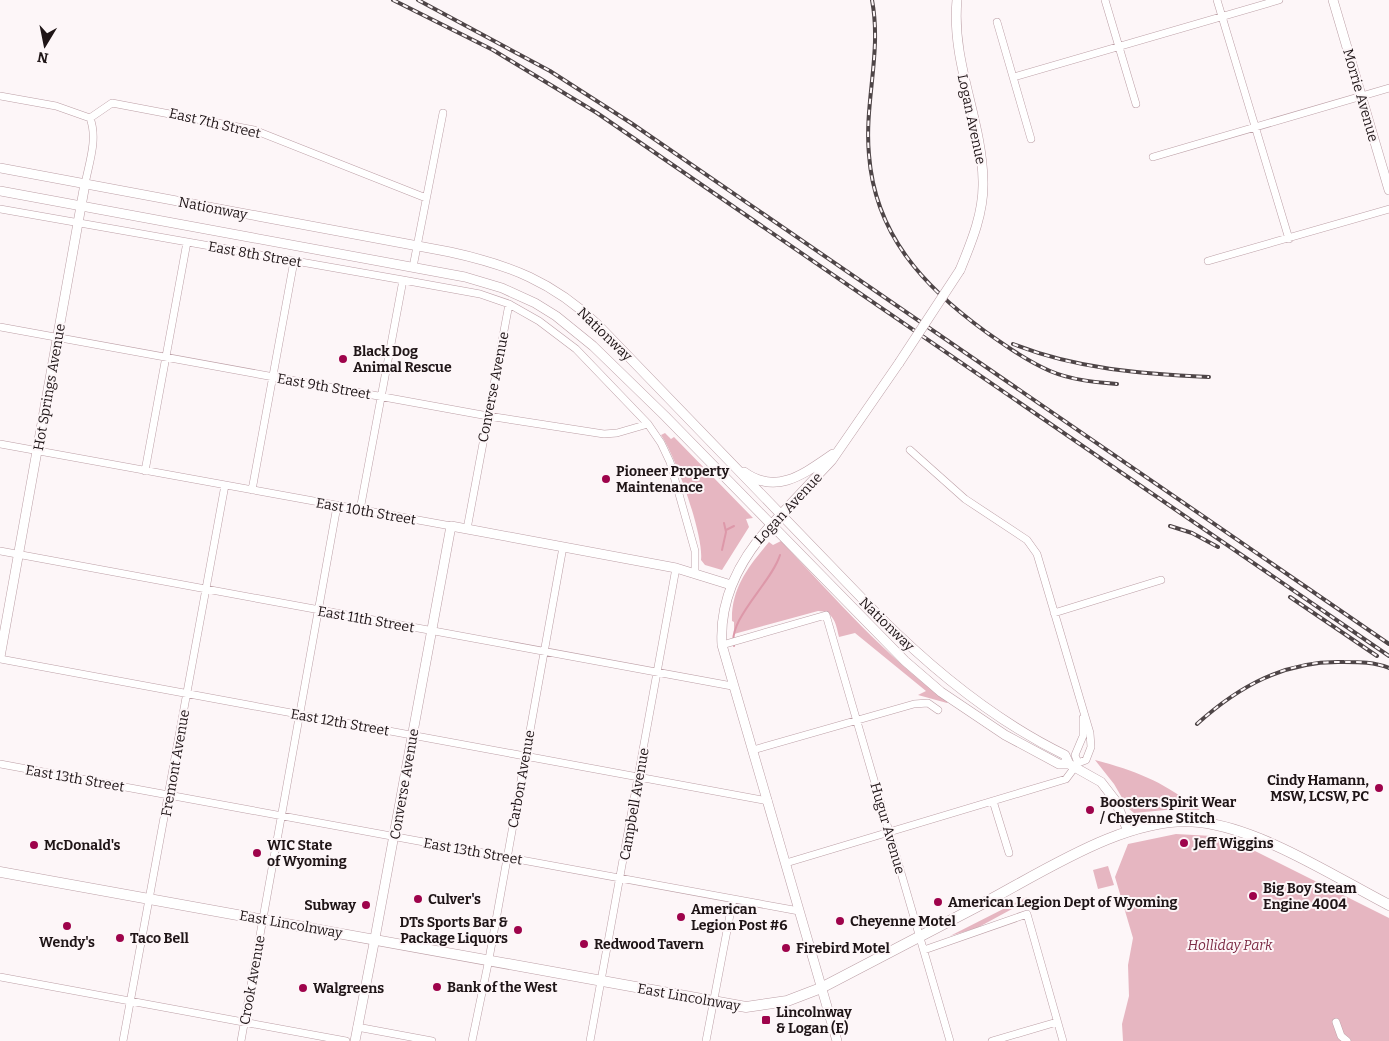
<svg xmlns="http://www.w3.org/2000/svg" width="1389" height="1041" viewBox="0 0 1389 1041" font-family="Bitter,serif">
<rect width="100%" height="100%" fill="#fdf6f8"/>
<path fill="#e6b6c1" d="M 665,433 L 671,439 L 674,437 L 753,518 L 746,519 L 749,527 L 722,570 L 705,565 L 701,560 C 704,536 676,457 661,435 Z
M 781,541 C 834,597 886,657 948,702 L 947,703 L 918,695 L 926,691 L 855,633 L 839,637 C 836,624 834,611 818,611 L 734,634 L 734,622 L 732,621 C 731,588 749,566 769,542 L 773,545 Z
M 1095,760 C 1140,772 1163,782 1200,810 L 1176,809 L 1134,813 L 1128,808 L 1114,784 Z
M 1176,834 L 1212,836 L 1243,845 L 1389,918 L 1389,1041 L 1123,1041 L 1122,1024 L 1129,996 L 1128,965 L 1133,938 L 1115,877 L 1128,844 Z
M 1108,866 L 1114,885 L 1098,889 L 1093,870 Z
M 1027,897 L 1027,901 L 977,928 L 950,936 Z"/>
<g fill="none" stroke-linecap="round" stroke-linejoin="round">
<path stroke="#dd98a9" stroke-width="2" d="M 726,530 L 734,526
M 722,550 L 726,532 L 724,523
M 734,646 C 727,620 772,582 780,555"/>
<g stroke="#bc9fa6" stroke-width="8">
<path id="minor" d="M 1105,0 L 1136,104
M 1217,0 L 1289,239
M 997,22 L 1031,139
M 1014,77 L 1279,0
M 0,96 L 56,106 L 90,118
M 90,118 L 112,103 L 254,130 L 426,198
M 1153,157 L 1389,88
M 85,184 C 89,163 98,139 90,118
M 0,209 L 403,280 L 480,294 L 509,304 L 539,321 L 576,349 L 648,424 L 661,443 L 670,462 L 695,551 L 695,573
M 1208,261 L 1389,209
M 413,267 L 443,113
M 0,327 L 488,416 L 604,434 L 617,433 L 648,424
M 0,444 L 451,526
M 910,450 L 965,499 L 1027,540 L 1037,554 L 1090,733 L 1091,747 L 1086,760 L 1078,763
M 145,471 L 187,242
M 252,490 L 294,261
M 360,510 L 403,280
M 467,529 L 509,304
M 0,551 L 732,686
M 1054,613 L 1161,580
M 722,645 L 826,615 L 950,1041
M 0,659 L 768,801
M 753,750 L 914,704 L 928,703 L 938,710
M 0,764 L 799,911
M 993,801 L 1009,853
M 786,863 L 1066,779 L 1078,763 L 1075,755 L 1083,736 L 1083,718
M 924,950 L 1027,914 L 1063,1041
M 0,977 L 346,1041
M 1336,1022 L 1341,1036 L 1347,1041
M 357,1027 L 432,1041
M 123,1041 L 225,485
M 241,1041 L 337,506
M 472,1041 L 489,959 L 563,547
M 590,1041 L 676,568
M 706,1041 L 733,899
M 992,1041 L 1057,1022"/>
</g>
<g stroke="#bc9fa6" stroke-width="10">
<path id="tertiary" d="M 1333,0 L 1389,190
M 771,525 C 740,559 719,598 722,645 L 837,1041
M 0,657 L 85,184
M 375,938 L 451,526 L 676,568 L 731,585"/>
</g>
<g stroke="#bc9fa6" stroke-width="10">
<path id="secondary" d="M 957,0 C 951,63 982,119 983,181 C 984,212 972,241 960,270
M 0,168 L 450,252 C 510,265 553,282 597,324 L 879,616 C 934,671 995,721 1065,755 L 1069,764
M 0,191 L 465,277 L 502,288 L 535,303 L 556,316 L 593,346 L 665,416 L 905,661 L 941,692 L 1005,735 L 1059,764 L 1069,764 L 1101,782 L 1115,800 L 1128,831
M 744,472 C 777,496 805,473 833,454
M 771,525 L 832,460 L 899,363
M 355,1041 L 375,938"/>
</g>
<g stroke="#bc9fa6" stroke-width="11">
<path id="primary" d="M 0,872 L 746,1007 L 787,1001 L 821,988 C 875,960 928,932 982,904 C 1043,872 1129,814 1199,822 C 1261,829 1333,876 1389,905"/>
</g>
<use href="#minor" stroke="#fff" stroke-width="7"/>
<use href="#tertiary" stroke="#fff" stroke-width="9"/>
<use href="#secondary" stroke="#fff" stroke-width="9"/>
<use href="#primary" stroke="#fff" stroke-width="10"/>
<g stroke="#4e4547" stroke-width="4">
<path id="rail" d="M 393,0 L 493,50 L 597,113 L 1389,656
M 418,0 L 550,71 L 631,123 L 1389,644
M 872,0 C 882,52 864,103 869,155 C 875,235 924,287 986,332 C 1006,346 1027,361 1050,371 C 1071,380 1094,382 1117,384
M 1013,344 C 1076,369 1142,374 1209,377
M 1170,526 L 1192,533 L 1218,547
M 1290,597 L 1377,656
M 1197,724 C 1239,686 1286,660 1344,662 C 1359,662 1375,662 1389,668"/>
</g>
<use href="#rail" stroke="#fdf6f8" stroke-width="2" stroke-dasharray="5.5" stroke-linecap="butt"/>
<g stroke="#bc9fa6" stroke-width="10" stroke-linecap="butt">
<path id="secondary-bridge" d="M 899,363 L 960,270"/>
</g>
<use href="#secondary-bridge" stroke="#fff" stroke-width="9"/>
</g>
<g fill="#9e034b" stroke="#fdf6f8" stroke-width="2">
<circle cx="343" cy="359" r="5"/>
<circle cx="606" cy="479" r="5"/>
<circle cx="1379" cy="788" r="5"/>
<circle cx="1090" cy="810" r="5"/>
<circle cx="1184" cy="843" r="5"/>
<circle cx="34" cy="845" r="5"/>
<circle cx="257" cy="853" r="5"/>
<circle cx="1253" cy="896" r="5"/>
<circle cx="418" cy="899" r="5"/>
<circle cx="938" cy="902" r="5"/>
<circle cx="366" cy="905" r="5"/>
<circle cx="681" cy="917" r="5"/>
<circle cx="840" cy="921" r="5"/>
<circle cx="67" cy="926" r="5"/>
<circle cx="518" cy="930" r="5"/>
<circle cx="120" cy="938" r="5"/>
<circle cx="584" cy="944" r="5"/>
<circle cx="786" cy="948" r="5"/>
<circle cx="437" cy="987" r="5"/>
<circle cx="303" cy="988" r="5"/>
<rect x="761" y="1015" width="10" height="10" rx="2.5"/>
</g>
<g text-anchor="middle" stroke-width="4" stroke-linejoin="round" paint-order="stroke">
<g font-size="14" fill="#1f1517" stroke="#fdf6f8">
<text transform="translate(1361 95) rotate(74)" y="5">Morrie Avenue</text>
<text transform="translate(972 119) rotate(78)" y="5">Logan Avenue</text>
<text transform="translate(215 123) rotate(13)" y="5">East 7th Street</text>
<text transform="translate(213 208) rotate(11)" y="5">Nationway</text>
<text transform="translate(255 254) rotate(10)" y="5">East 8th Street</text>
<text transform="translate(605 334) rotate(44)" y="5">Nationway</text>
<text transform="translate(324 386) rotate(10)" y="5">East 9th Street</text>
<text transform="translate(49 387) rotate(-80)" y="5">Hot Springs Avenue</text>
<text transform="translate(493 387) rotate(-79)" y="5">Converse Avenue</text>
<text transform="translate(788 508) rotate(-47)" y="5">Logan Avenue</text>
<text transform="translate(366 511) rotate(10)" y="5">East 10th Street</text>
<text transform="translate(366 619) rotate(10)" y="5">East 11th Street</text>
<text transform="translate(887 624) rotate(44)" y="5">Nationway</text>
<text transform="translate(340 722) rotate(10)" y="5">East 12th Street</text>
<text transform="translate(175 763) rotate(-80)" y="5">Fremont Avenue</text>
<text transform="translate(75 778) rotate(10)" y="5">East 13th Street</text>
<text transform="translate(521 779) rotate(-80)" y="5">Carbon Avenue</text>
<text transform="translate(404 784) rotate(-80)" y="5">Converse Avenue</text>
<text transform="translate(634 804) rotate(-80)" y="5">Campbell Avenue</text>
<text transform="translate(888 828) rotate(74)" y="5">Hugur Avenue</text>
<text transform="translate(473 851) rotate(10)" y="5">East 13th Street</text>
<text transform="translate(291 924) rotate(10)" y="5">East Lincolnway</text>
<text transform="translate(252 980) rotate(-80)" y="5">Crook Avenue</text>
<text transform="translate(689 997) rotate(10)" y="5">East Lincolnway</text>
</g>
<g font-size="14" font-weight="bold" fill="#1f1517" stroke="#fdf6f8" text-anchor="start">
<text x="353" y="356">Black Dog<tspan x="353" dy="16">Animal Rescue</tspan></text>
<text x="616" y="476">Pioneer Property<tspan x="616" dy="16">Maintenance</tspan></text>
<text x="1369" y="785" text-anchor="end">Cindy Hamann,<tspan x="1369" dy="16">MSW, LCSW, PC</tspan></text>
<text x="1100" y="807">Boosters Spirit Wear<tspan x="1100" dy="16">/ Cheyenne Stitch</tspan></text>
<text x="1194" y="848">Jeff Wiggins</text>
<text x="44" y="850">McDonald's</text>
<text x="267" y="850">WIC State<tspan x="267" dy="16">of Wyoming</tspan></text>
<text x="1263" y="893">Big Boy Steam<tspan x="1263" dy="16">Engine 4004</tspan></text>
<text x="428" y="904">Culver's</text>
<text x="948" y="907">American Legion Dept of Wyoming</text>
<text x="356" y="910" text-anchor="end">Subway</text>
<text x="691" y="914">American<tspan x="691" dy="16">Legion Post #6</tspan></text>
<text x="850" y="926">Cheyenne Motel</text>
<text x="508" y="927" text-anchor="end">DTs Sports Bar &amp;<tspan x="508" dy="16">Package Liquors</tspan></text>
<text x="130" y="943">Taco Bell</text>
<text x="67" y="947" text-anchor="middle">Wendy's</text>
<text x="594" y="949">Redwood Tavern</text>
<text x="796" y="953">Firebird Motel</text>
<text x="447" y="992">Bank of the West</text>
<text x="313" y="993">Walgreens</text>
<text x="776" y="1017">Lincolnway<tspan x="776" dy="16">&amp; Logan (E)</tspan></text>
</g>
<g font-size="14" font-style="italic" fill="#7c2b45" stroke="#fdf6f8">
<text x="1230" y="950">Holliday Park</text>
</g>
</g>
<g transform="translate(45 45) rotate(190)" stroke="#fdf6f8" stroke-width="4" paint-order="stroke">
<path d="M0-4L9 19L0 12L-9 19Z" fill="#1f1517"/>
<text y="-8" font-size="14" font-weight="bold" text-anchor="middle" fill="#1f1517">N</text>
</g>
</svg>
